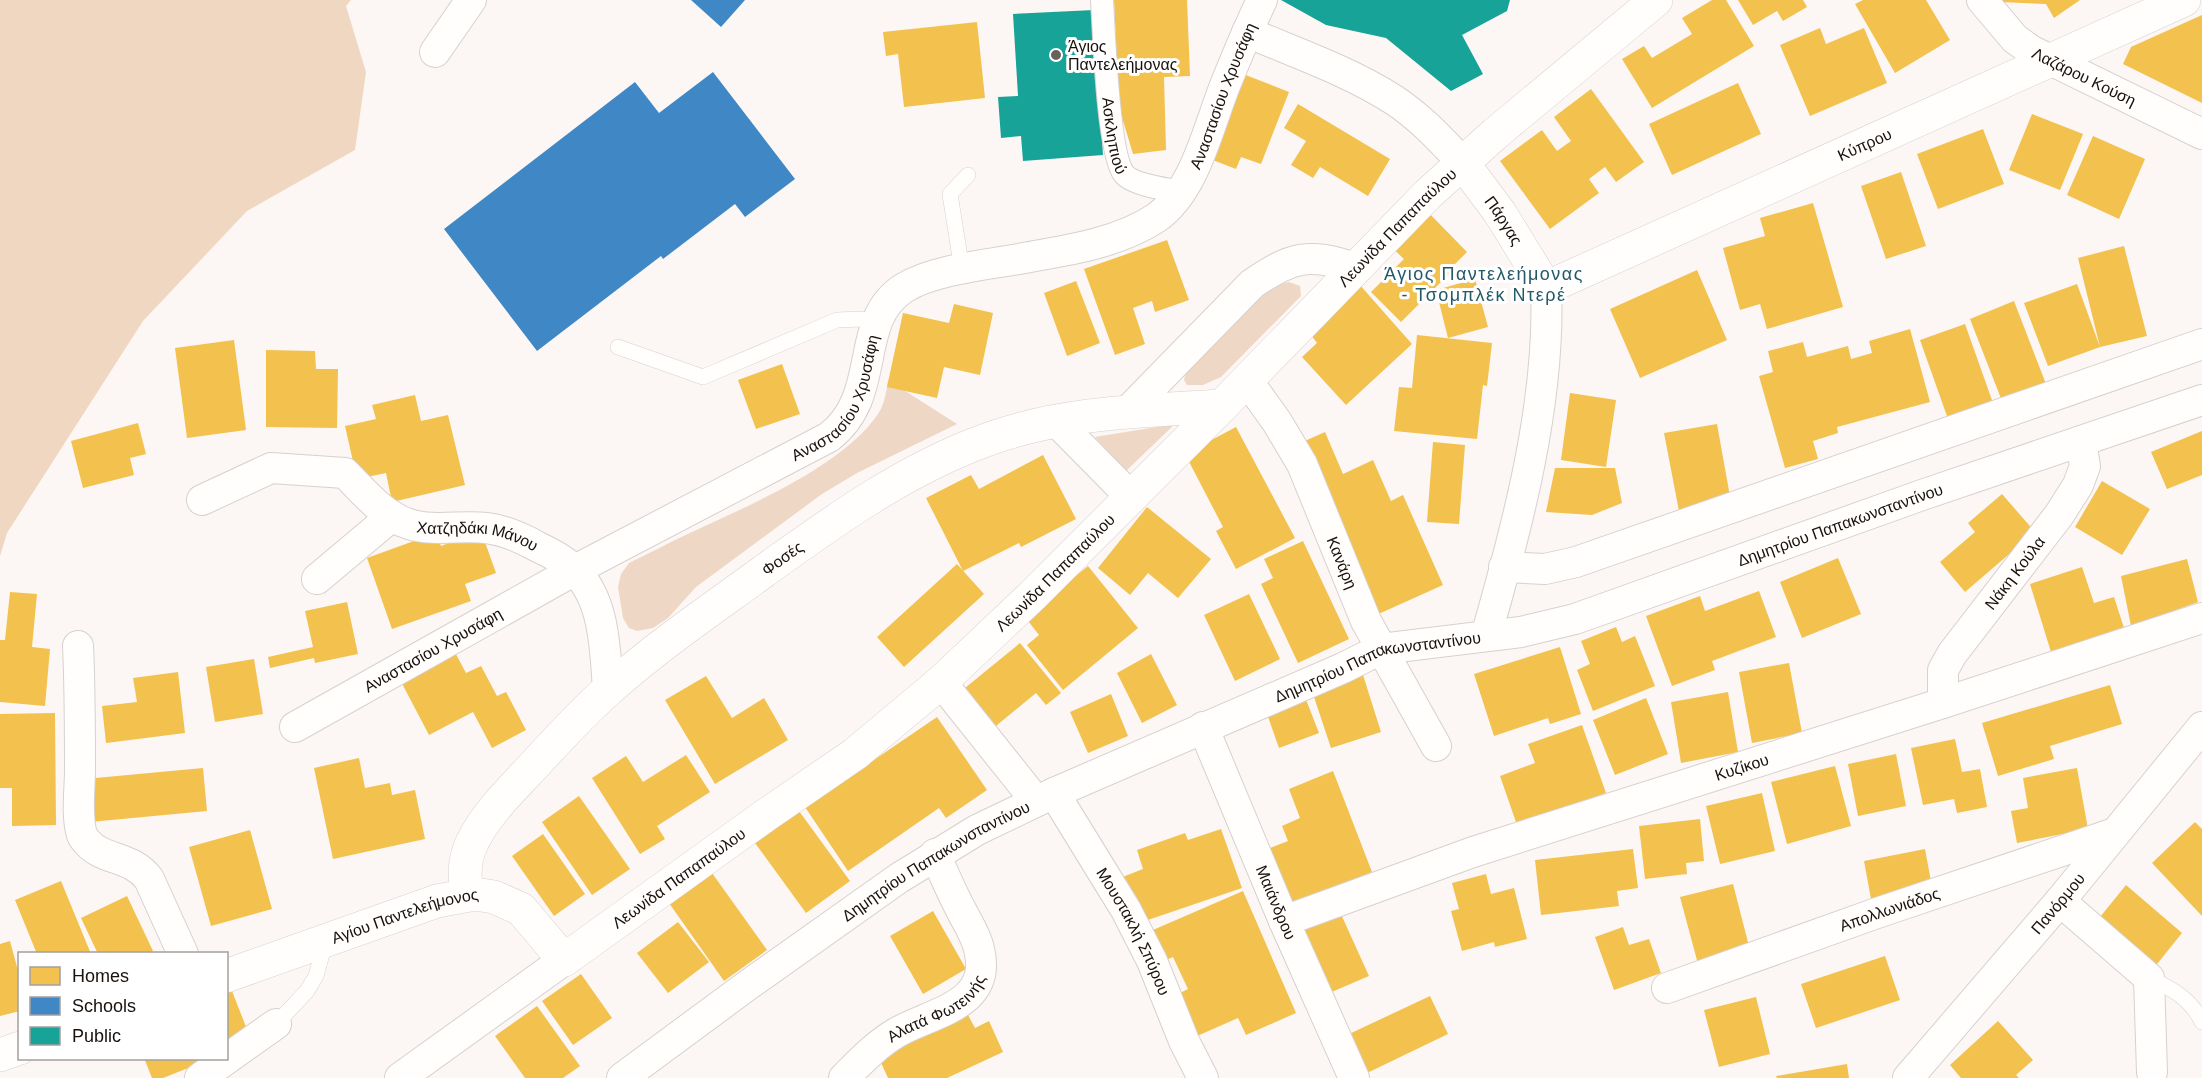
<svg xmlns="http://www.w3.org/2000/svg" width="2202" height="1078" viewBox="0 0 2202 1078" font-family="Arial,sans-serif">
<rect width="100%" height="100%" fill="#fcf7f4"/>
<path fill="#eed7c4" d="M 1289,282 L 1300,286 L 1301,296 L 1221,377 L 1203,385 L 1187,385 L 1184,380 L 1186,372 C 1210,347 1256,287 1289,282 Z
M 888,380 L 957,424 L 857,473 L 822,494 L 696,587 L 668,618 L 653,628 L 637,631 L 629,628 L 623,618 L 618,587 L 621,574 L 629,563 C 650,553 670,542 690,533 C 747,506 842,467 878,414 C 885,403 886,393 888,380 Z
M 1175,424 L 1126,471 L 1095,437 Z"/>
<path fill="#f0d7c2" d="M 0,0 L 351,0 L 346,6 L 366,72 L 355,150 L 247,211 L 143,321 L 7,533 L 0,556 Z"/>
<path fill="#f2c14e" d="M 1114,0 L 1187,0 L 1190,76 L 1164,77 L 1166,150 L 1133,154 L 1106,64 L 1117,64 Z
M 1712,0 L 1726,0 L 1754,46 L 1652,108 L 1622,59 L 1644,46 L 1652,58 L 1692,34 L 1682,18 Z
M 1738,0 L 1803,0 L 1807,7 L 1783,21 L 1777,11 L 1753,25 Z
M 1863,0 L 1926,0 L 1950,40 L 1895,73 L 1855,4 Z
M 1999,0 L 2080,0 L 2054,18 L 2046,4 L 2001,2 Z
M 2202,15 L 2202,103 L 2123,64 L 2131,47 Z
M 977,22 L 985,98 L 904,107 L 898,54 L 886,56 L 883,32 Z
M 1820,28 L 1826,44 L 1864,28 L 1887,83 L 1810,116 L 1780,45 Z
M 1238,72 L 1289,92 L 1261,164 L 1241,157 L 1236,169 L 1205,157 Z
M 1738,83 L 1761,134 L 1672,175 L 1649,124 Z
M 1591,89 L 1644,162 L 1616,182 L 1605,167 L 1589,179 L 1599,193 L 1550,229 L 1500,161 L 1542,130 L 1557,151 L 1571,141 L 1554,117 Z
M 1298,104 L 1390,159 L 1368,196 L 1320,167 L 1313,178 L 1291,165 L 1306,141 L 1284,128 Z
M 2032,114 L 2083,134 L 2060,190 L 2009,170 Z
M 1983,129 L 2004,184 L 1938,209 L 1917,154 Z
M 2093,136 L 2145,159 L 2119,219 L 2067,195 Z
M 1901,172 L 1926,246 L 1886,259 L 1861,186 Z
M 1813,203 L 1843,307 L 1767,329 L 1760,304 L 1740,310 L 1723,248 L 1765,236 L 1760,218 Z
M 1423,207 L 1467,252 L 1451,268 L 1453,270 L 1401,322 L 1371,292 L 1404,259 L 1387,243 Z
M 1167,240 L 1189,300 L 1155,312 L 1152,301 L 1133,308 L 1145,344 L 1115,355 L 1084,269 Z
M 2124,246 L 2147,336 L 2100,347 L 2048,366 L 2024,303 L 2077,284 L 2100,347 L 2078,258 Z
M 1697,270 L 1727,340 L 1640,378 L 1610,309 Z
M 1475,279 L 1488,327 L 1448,338 L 1436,290 Z
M 1076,281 L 1100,343 L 1067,356 L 1044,293 Z
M 1359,284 L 1412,344 L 1346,405 L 1302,357 L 1317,343 L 1311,335 Z
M 2014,301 L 2046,384 L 2002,401 L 1970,319 Z
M 954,304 L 993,313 L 980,375 L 944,367 L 937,398 L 887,387 L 903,313 L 949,323 Z
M 1965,324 L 1993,403 L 1948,419 L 1920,340 Z
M 1910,329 L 1930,402 L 1837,427 L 1838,433 L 1813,441 L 1818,459 L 1785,468 L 1759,376 L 1773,372 L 1768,351 L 1803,342 L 1807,357 L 1848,346 L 1851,359 L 1872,353 L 1869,341 Z
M 1417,335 L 1492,343 L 1487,386 L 1483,385 L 1477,439 L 1394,431 L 1399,387 L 1412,388 Z
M 234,340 L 246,430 L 187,438 L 175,348 Z
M 266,350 L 315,351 L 316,369 L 338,369 L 337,428 L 266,427 Z
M 782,364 L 800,414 L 756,429 L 738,380 Z
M 1570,393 L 1616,400 L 1606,467 L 1561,460 Z
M 415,395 L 421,421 L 448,415 L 465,485 L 392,502 L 386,473 L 357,479 L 345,426 L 376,419 L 372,405 Z
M 138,423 L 146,454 L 130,458 L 134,475 L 83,488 L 71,441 Z
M 1717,424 L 1731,502 L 1679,511 L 1664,433 Z
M 1236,427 L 1295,538 L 1236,569 L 1216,531 L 1223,527 L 1185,454 Z
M 2202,431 L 2202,475 L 2167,489 L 2151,452 Z
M 1325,432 L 1343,474 L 1373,460 L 1391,501 L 1403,495 L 1443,585 L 1374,616 L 1298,444 Z
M 1433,442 L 1465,445 L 1459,524 L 1427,522 Z
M 1043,455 L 1076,519 L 1021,547 L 1019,543 L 963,571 L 926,498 L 971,475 L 979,489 Z
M 1555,468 L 1615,468 L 1622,503 L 1592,515 L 1546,512 Z
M 2102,481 L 2150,509 L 2122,555 L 2075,527 Z
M 2002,494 L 2035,532 L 1965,592 L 1940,562 L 1975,532 L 1968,523 Z
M 1147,507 L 1211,559 L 1178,598 L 1148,573 L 1130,595 L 1098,568 Z
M 481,531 L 496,573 L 465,584 L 471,601 L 392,629 L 367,558 L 436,533 L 441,546 Z
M 1303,541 L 1349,639 L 1298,663 L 1261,584 L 1273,578 L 1264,559 Z
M 1838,558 L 1861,614 L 1802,638 L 1780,582 Z
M 2187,559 L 2198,602 L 2131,626 L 2121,576 Z
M 957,564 L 984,594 L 904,667 L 877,637 Z
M 1088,566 L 1138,628 L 1063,690 L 1027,645 L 1039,635 L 1025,617 Z
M 2082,567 L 2094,603 L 2114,597 L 2124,628 L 2051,652 L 2030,584 Z
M 1759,591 L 1776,637 L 1712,661 L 1715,670 L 1672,686 L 1646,616 L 1700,596 L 1705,611 Z
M 10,592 L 37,594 L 32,647 L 50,649 L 45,706 L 0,702 L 0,640 L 5,640 Z
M 1249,594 L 1280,659 L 1235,681 L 1204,615 Z
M 347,602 L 358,654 L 315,663 L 314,658 L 270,668 L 268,657 L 313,647 L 305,611 Z
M 1616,627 L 1622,642 L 1635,636 L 1655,686 L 1593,711 L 1577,670 L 1590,664 L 1581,641 Z
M 1020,643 L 1061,693 L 1046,705 L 1036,693 L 985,735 L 954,697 Z
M 451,645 L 466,673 L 481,666 L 497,696 L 506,692 L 526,730 L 492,748 L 473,712 L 429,735 L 397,674 Z
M 1560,647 L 1581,714 L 1550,724 L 1548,718 L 1494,736 L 1474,674 Z
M 1151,654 L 1177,705 L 1142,723 L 1117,673 Z
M 254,659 L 263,714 L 215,722 L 206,667 Z
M 1789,663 L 1802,733 L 1752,743 L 1739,672 Z
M 178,672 L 185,733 L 106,743 L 102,706 L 137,702 L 133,678 Z
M 1363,675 L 1381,732 L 1331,748 L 1312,691 Z
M 706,676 L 732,718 L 764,698 L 788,740 L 715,784 L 665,700 Z
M 2110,685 L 2122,724 L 2050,746 L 2054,759 L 1998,776 L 1982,723 Z
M 1728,692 L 1738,752 L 1681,763 L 1671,702 Z
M 1111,694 L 1128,736 L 1088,753 L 1070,712 Z
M 1305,697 L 1319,733 L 1279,748 L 1266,711 Z
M 1646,698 L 1668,754 L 1615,775 L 1593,720 Z
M 55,713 L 56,825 L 12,826 L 12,788 L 0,788 L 0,714 Z
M 937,717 L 987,790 L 946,818 L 939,808 L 848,871 L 805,807 Z
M 1582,725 L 1606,793 L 1517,825 L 1500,776 L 1535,763 L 1528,744 Z
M 1955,739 L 1962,772 L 1980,769 L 1987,807 L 1957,813 L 1954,799 L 1923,805 L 1911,748 Z
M 1896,754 L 1906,806 L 1858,816 L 1848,764 Z
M 686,755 L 710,792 L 657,826 L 665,839 L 640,854 L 592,778 L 626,756 L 643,782 Z
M 359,758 L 365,788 L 390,783 L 392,795 L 415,790 L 425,839 L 333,859 L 314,768 Z
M 1835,766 L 1851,826 L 1787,844 L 1771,782 Z
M 203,768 L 207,811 L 90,822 L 85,779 Z
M 2077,768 L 2088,829 L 2017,843 L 2011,811 L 2028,808 L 2023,778 Z
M 1333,771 L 1372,872 L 1282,908 L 1260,852 L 1288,841 L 1282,826 L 1300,818 L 1289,789 Z
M 1762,793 L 1775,851 L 1720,864 L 1706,806 Z
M 579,796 L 630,869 L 592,895 L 542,822 Z
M 799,811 L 850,881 L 806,913 L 755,843 Z
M 1700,819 L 1704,861 L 1686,863 L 1687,874 L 1645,879 L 1639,826 Z
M 2195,822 L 2202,829 L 2202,916 L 2152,863 Z
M 1221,829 L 1242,888 L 1136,924 L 1120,878 L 1143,869 L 1137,850 L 1185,833 L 1188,840 Z
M 250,830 L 272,909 L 211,926 L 189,847 Z
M 543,834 L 585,894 L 554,916 L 512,856 Z
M 1633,849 L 1638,888 L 1617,891 L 1619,906 L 1541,915 L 1535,860 Z
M 1925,849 L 1932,887 L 1871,899 L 1864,861 Z
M 712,873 L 767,950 L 724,981 L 669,903 Z
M 1486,874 L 1491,894 L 1514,888 L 1527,939 L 1495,947 L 1494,942 L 1462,951 L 1451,911 L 1459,909 L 1452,883 Z
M 61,881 L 91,954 L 37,954 L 15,900 Z
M 1733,884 L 1750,950 L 1698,964 L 1680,897 Z
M 2126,885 L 2182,933 L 2153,969 L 2096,922 Z
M 1243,891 L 1296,1013 L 1246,1035 L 1238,1018 L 1188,1040 L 1170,998 L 1188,989 L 1173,957 L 1159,963 L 1146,933 Z
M 127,896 L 153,951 L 146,954 L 98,954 L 81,918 Z
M 933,911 L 966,969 L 923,994 L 890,936 Z
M 1340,912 L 1369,976 L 1320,997 L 1293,933 Z
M 678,922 L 709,962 L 668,993 L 637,953 Z
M 1623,927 L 1629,945 L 1649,939 L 1661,973 L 1614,990 L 1595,937 Z
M 10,941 L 20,978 L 20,1011 L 0,1016 L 0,944 Z
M 1885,956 L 1900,1000 L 1816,1028 L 1801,984 Z
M 581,974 L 612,1018 L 573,1045 L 542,1001 Z
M 232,991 L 248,1032 L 226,1041 L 226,993 Z
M 1430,996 L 1448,1034 L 1365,1074 L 1347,1035 Z
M 1756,997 L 1770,1054 L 1719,1067 L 1704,1010 Z
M 537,1006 L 580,1066 L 563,1078 L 525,1078 L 495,1036 Z
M 968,1015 L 975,1028 L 989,1021 L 1003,1052 L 947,1078 L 888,1078 L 878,1056 Z
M 1998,1021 L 2033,1060 L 2016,1075 L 2019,1078 L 1961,1078 L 1950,1065 Z
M 144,1058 L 211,1059 L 163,1078 L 152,1078 Z
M 1847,1064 L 1849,1078 L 1777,1078 L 1776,1076 Z"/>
<path fill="#3f88c5" d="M 691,0 L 745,0 L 721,27 Z
M 713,72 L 795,179 L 745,217 L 735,204 L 663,259 L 661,256 L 537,351 L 444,229 L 635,82 L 659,113 Z"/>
<path fill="#17a398" d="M 1281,0 L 1510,0 L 1507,11 L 1462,35 L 1483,74 L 1451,91 L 1386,38 L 1326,25 Z
M 1094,10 L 1103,155 L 1023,161 L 1021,136 L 1001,138 L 998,97 L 1018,96 L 1013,14 Z"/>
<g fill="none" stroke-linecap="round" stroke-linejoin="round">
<g stroke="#d7d1cd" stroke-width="16">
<path id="service" d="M 962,270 L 950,194 L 968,175
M 618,347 L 703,377 L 837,320 L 862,319 L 875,324
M 2149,978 C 2171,988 2191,999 2202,1022
M 276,1024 L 307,991 L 316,976 L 325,943"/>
</g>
<g stroke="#d7d1cd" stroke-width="24">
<g id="pedestrian">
<path id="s1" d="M 1102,0 C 1104,32 1108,154 1124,174 C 1133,185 1167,189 1181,192"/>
</g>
</g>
<g stroke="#d7d1cd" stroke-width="32">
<g id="minor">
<path id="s2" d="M 1982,0 L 2015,39 L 2032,51 L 2202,134"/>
<path d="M 1247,32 C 1296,53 1349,71 1394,100 C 1420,117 1441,140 1462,162"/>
<path d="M 435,52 L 471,0"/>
<path id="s3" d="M 1247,380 L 1277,422 L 1302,464 L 1366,621 L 1436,746"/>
<path d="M 1127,412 L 1252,284 C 1291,257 1309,252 1355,268"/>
<path d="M 1056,421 L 1131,497"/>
<path id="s4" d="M 202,500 L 271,468 L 345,473 C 363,491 383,516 409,524 C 433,532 461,525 486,528 C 505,530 522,538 538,547 C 551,553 566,561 576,572 C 605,601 605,650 608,689"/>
<path d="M 1504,567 L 1545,569 L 1576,562 L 2202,344"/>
<path d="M 317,579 L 392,516"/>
<path d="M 1486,636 C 1517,528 1551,401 1546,288"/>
<path d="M 78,646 C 80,687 80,729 80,770 C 80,790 76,815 82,835 C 83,837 85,840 87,842 C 103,861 131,855 149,879 L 183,954"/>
<path d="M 941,682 L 1036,801"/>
<path id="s5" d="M 1943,703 L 1943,670 L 1952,654 L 2059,515 L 2078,485 L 2085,466 L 2081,441"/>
<path id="s6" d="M 295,727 L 575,570 L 829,437 C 884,395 852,321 904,288 C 936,268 997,264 1035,256 C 1076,249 1121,241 1156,218 C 1194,192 1208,129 1224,88 C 1236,58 1248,29 1262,0"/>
<path id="s7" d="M 1203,727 L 1284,921 L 1354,1078"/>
<path id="s8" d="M 1054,793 L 1126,910 L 1152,961 L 1184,1041 L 1203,1078"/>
<path d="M 2060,901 L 2149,978 L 2152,1072"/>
<path id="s9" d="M 1284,921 L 1473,852 L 1943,703 L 2202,618"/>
<path id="s10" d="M 1667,988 L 1877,913 L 2112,834"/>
<path d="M 200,1078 L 276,1024"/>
<path d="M 400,1078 L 564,960"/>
<path id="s11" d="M 622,1078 L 748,985 L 899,878 L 977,830 L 1054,793 L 1343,668 L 1381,649 L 1521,632 L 1575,619 L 1922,495 L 2202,400"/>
<path id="s12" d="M 844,1078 C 860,1062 876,1045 896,1033 C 932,1012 993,1006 979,949 C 976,935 967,922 960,908 C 951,891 943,872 935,854"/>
<path id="s13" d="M 1908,1078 L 2060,901 L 2202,727"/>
</g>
</g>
<g stroke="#d7d1cd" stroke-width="34">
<g id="secondary">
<path id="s14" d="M 1462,162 L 1500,213 L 1546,288 L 2184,0"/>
<path id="s15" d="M 467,895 C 464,878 464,859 472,843 C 486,813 515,786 538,761 C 560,737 583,712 608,690 C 656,647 712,609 764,571 C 835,520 904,470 986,440 C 1062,412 1142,411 1222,406"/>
<path id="s16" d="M 226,976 L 437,901 L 475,894 L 494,897 L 521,909 L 564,960 L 766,815 L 855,754 L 941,682 L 1032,596 L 1222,406 L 1428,194 L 1496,133 L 1656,0"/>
<path d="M 0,1055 L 20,1048"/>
</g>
</g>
<use href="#service" stroke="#fffefd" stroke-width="15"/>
<use href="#pedestrian" stroke="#fffefd" stroke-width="22"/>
<use href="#minor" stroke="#fffefd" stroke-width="30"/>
<use href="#secondary" stroke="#fffefd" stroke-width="33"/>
</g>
<circle fill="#68625d" stroke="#fff" stroke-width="2" cx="1056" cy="55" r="6"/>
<g text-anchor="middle" stroke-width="6" stroke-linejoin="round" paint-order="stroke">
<g font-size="16" fill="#18110c" stroke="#fff" text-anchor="start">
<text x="1068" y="52">Άγιος<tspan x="1068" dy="18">Παντελεήμονας</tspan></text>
</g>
<g font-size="16" fill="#18110c" stroke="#fff">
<text dy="6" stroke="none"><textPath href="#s2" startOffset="130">Λαζάρου Κούση</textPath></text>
<text dy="6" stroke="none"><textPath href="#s6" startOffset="1184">Αναστασίου Χρυσάφη</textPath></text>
<text dy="6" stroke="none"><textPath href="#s1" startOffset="136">Ασκληπιού</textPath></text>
<text dy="6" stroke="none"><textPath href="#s14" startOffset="501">Κύπρου</textPath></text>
<text dy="6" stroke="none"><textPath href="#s14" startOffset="72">Πάργας</textPath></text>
<text dy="6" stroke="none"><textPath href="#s16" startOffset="1491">Λεωνίδα Παπαπαύλου</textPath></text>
<text dy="6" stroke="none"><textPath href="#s6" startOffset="644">Αναστασίου Χρυσάφη</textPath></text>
<text dy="6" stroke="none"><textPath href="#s11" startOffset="1354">Δημητρίου Παπακωνσταντίνου</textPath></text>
<text dy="6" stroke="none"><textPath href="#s4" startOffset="303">Χατζηδάκι Μάνου</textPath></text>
<text dy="6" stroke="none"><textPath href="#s15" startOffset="477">Φοσές</textPath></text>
<text dy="6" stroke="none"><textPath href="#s3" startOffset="207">Κανάρη</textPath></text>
<text dy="6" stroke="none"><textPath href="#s16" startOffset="1005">Λεωνίδα Παπαπαύλου</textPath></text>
<text dy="6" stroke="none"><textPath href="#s5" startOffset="154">Νάκη Κούλα</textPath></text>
<text dy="6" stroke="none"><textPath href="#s6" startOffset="158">Αναστασίου Χρυσάφη</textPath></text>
<text dy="6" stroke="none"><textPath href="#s11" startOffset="868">Δημητρίου Παπακωνσταντίνου</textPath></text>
<text dy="6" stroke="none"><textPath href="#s9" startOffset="483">Κυζίκου</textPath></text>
<text dy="6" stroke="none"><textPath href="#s11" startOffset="382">Δημητρίου Παπακωνσταντίνου</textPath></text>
<text dy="6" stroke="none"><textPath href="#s16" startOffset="519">Λεωνίδα Παπαπαύλου</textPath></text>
<text dy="6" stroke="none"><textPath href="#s7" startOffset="190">Μαιάνδρου</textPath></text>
<text dy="6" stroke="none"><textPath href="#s13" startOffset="230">Πανόρμου</textPath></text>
<text dy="6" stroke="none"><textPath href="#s10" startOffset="236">Απολλωνιάδος</textPath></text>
<text dy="6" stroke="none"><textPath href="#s16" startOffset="189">Αγίου Παντελεήμονος</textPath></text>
<text dy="6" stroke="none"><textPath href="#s8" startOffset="160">Μουστακλή Σπύρου</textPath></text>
<text dy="6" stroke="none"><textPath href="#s12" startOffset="117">Αλατά Φωτεινής</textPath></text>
</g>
<g font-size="18" letter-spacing="1.5" fill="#245967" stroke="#fff">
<text x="1484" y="280">Άγιος Παντελεήμονας<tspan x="1484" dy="21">- Τσομπλέκ Ντερέ</tspan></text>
</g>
</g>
<rect x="18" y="952" width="210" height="108" fill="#ffffff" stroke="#a3a09e" stroke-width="1.5"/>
<rect x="30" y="967" width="30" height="18" fill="#f2c14e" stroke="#a3a09e" stroke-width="1.5"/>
<text x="72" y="982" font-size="18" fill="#18110c">Homes</text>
<rect x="30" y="997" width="30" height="18" fill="#3f88c5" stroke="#a3a09e" stroke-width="1.5"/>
<text x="72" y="1012" font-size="18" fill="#18110c">Schools</text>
<rect x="30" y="1027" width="30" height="18" fill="#17a398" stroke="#a3a09e" stroke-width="1.5"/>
<text x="72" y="1042" font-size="18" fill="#18110c">Public</text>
</svg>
